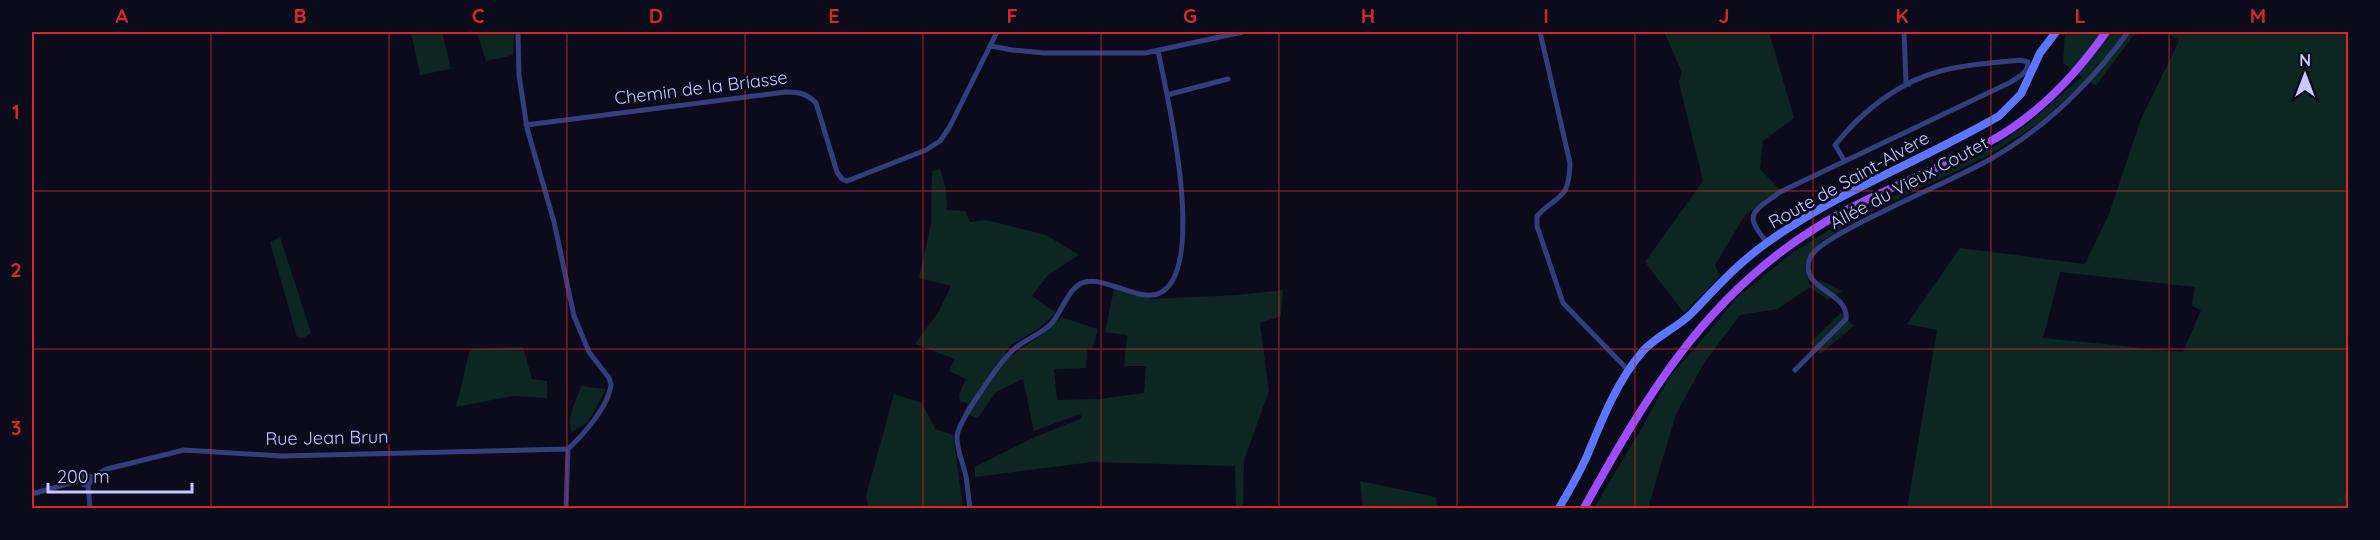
<svg xmlns="http://www.w3.org/2000/svg" width="2380" height="540" viewBox="0 0 2380 540" font-family="Quicksand,sans-serif">
<rect width="100%" height="100%" fill="#0b0b1c"/>
<path fill="#0e2621" fill-rule="evenodd" d="M 411,32 L 442,32 L 451,69 L 420,75 Z
M 477,32 L 514,32 L 513,55 L 486,61 Z
M 1664,32 L 1769,32 L 1794,118 L 1763,141 L 1760,169 L 1780,190 L 1745,215 L 1715,265 L 1720,276 L 1684,313 L 1645,262 L 1703,181 L 1679,82 L 1682,72 Z
M 2065,32 L 2143,32 L 2132,37 L 2096,86 L 2087,80 L 2039,123 L 1987,156 L 1871,212 L 1820,242 L 1809,256 L 1805,267 L 1810,286 L 1820,280 L 1842,291 L 1828,300 L 1810,287 L 1778,309 L 1740,315 L 1704,363 L 1676,414 L 1648,508 L 1594,508 L 1643,426 L 1668,379 L 1739,296 L 1793,252 L 1841,223 L 1994,147 L 2025,126 L 2082,77 L 2063,63 Z
M 2167,32 L 2348,32 L 2348,508 L 1907,508 L 1937,330 L 1907,324 L 1960,248 L 2085,264 L 2109,214 L 2141,119 L 2179,41 ZM 2060,272 L 2195,287 L 2192,306 L 2201,310 L 2183,352 L 2043,338 Z
M 940,169 L 946,189 L 947,210 L 965,211 L 970,222 L 986,220 L 1046,235 L 1079,255 L 1048,275 L 1032,296 L 1056,313 L 1038,329 L 1012,344 L 1005,352 L 1013,355 C 1029,342 1048,333 1061,317 L 1098,329 L 1092,349 L 1087,348 L 1086,368 L 1054,369 L 1057,400 L 1099,399 L 1144,393 L 1146,366 L 1124,366 L 1127,335 L 1105,332 L 1114,289 L 1152,299 L 1237,295 L 1283,290 L 1281,316 L 1260,323 L 1269,391 L 1244,460 L 1243,508 L 1236,508 L 1235,466 L 1092,462 L 975,477 L 975,467 L 1035,437 L 1082,418 L 1080,414 L 1034,431 L 1023,379 L 996,392 L 978,418 L 963,413 L 968,404 L 960,401 L 959,394 L 966,379 L 949,371 L 955,359 L 915,344 L 939,311 L 951,286 L 919,278 L 931,224 L 932,171 Z
M 280,237 L 311,333 L 303,338 L 297,337 L 270,242 Z
M 1841,313 L 1854,326 L 1820,354 L 1810,343 Z
M 523,347 L 532,379 L 547,381 L 547,398 L 513,396 L 456,407 L 470,349 Z
M 581,386 L 606,389 L 588,422 L 572,432 C 565,419 577,400 581,386 Z
M 894,394 L 922,403 L 935,429 L 953,435 L 963,508 L 868,508 L 866,496 Z
M 1360,481 L 1436,497 L 1437,508 L 1363,508 Z"/>
<g fill="none" stroke-linecap="round" stroke-linejoin="round">
<path stroke="#343e7d" stroke-width="5" d="M 518,32 L 519,75 L 527,128 L 554,222 L 574,316 L 589,352 L 609,378 L 611,384 C 609,406 584,434 568,449
M 1540,32 L 1570,163 C 1569,201 1559,193 1537,216 L 1537,226 L 1563,303 L 1629,371
M 1904,32 L 1906,82 L 1909,84
M 991,46 L 1012,50 L 1045,53 L 1145,53 L 1243,32
M 1167,95 L 1228,79
M 526,125 L 786,92 C 799,92 806,93 816,103 L 837,172 L 842,179 L 847,181 L 926,150 L 940,141 L 949,128 L 997,32
M 1767,242 C 1741,213 1755,211 1780,192 L 2009,83 C 2018,77 2028,74 2028,62 L 2020,60 C 1994,63 1966,64 1941,71 C 1900,81 1861,112 1835,145 L 1844,160
M 1795,370 L 1846,319 C 1849,290 1798,291 1810,258 C 1816,243 1866,220 1882,212 C 1917,194 1954,179 1989,160 C 2046,128 2090,84 2128,32
M81 480a5 5 0 1 1 10 0a5 5 0 1 1-10 0Z
M 91,477 L 107,469 L 184,450 L 282,456 L 568,449
M 88,485 L 90,508
M 32,494 L 81,480
M 2348,496 L 2348,498
M 566,508 L 568,449
M 970,508 C 968,497 968,484 965,472 C 962,461 957,449 957,437 C 957,422 1001,361 1013,350 C 1025,339 1040,335 1051,324 C 1062,313 1068,286 1085,282 C 1107,277 1141,303 1160,293 C 1208,269 1167,94 1158,51"/>
<path stroke="#5d76ff" stroke-width="8" d="M 1559,508 C 1569,491 1579,474 1587,456 C 1602,420 1616,383 1642,352 C 1656,336 1677,328 1692,313 C 1716,288 1739,262 1768,242 C 1839,191 1923,160 1999,116 L 2021,94 L 2040,53 L 2056,32"/>
<path stroke="#9d4dff" stroke-width="8" d="M 1584,508 C 1646,397 1703,299 1814,229 C 1869,194 1932,173 1989,142 C 2037,116 2075,76 2106,32"/>
</g>
<path fill="none" stroke="#d62828" stroke-width="1.5" stroke-opacity="0.55" d="M 211,32 L 211,508M 389,32 L 389,508M 567,32 L 567,508M 745,32 L 745,508M 923,32 L 923,508M 1101,32 L 1101,508M 1279,32 L 1279,508M 1457,32 L 1457,508M 1635,32 L 1635,508M 1813,32 L 1813,508M 1991,32 L 1991,508M 2169,32 L 2169,508M 32,191 L 2348,191M 32,349 L 2348,349"/>
<g text-anchor="middle" stroke-width="6" stroke-linejoin="round" paint-order="stroke">
<g font-size="18" fill="#c6caff" stroke="#0b0b1c">
<text transform="translate(701 88) rotate(-7)" y="6">Chemin de la Briasse</text>
<text transform="translate(1849 180) rotate(-29)" y="6">Route de Saint-Alvère</text>
<text transform="translate(1909 183) rotate(-28)" y="6">Allée du Vieux Coutet</text>
<text transform="translate(327 438) rotate(-1)" y="6">Rue Jean Brun</text>
</g>
</g>
<rect width="2380" height="540" fill="none" stroke="#0b0b1c" stroke-width="66"/>
<g transform="translate(2305 75)" stroke="#0b0b1c" stroke-width="4.5" paint-order="stroke">
<path d="M0-4.5L10 22L0 15L-10 22Z" fill="#c6caff"/>
<text y="-9" font-size="16" font-weight="bold" text-anchor="middle" fill="#c6caff">N</text>
</g>
<path d="M48 483v9h144v-9" fill="none" stroke="#c6caff" stroke-width="3"/>
<text x="57" y="483" font-size="18" fill="#c6caff" stroke="#0b0b1c" stroke-width="4.5" paint-order="stroke">200 m</text>
<rect x="33" y="33" width="2314" height="474" fill="none" stroke="#d62828" stroke-width="2"/>
<g font-size="20" text-anchor="middle" font-weight="bold" fill="#d62828">
<text x="122" y="23">A</text>
<text x="300" y="23">B</text>
<text x="478" y="23">C</text>
<text x="656" y="23">D</text>
<text x="834" y="23">E</text>
<text x="1012" y="23">F</text>
<text x="1190" y="23">G</text>
<text x="1368" y="23">H</text>
<text x="1546" y="23">I</text>
<text x="1724" y="23">J</text>
<text x="1902" y="23">K</text>
<text x="2080" y="23">L</text>
<text x="2258" y="23">M</text>
<text x="16" y="119">1</text>
<text x="16" y="277">2</text>
<text x="16" y="435">3</text>
</g>
</svg>
